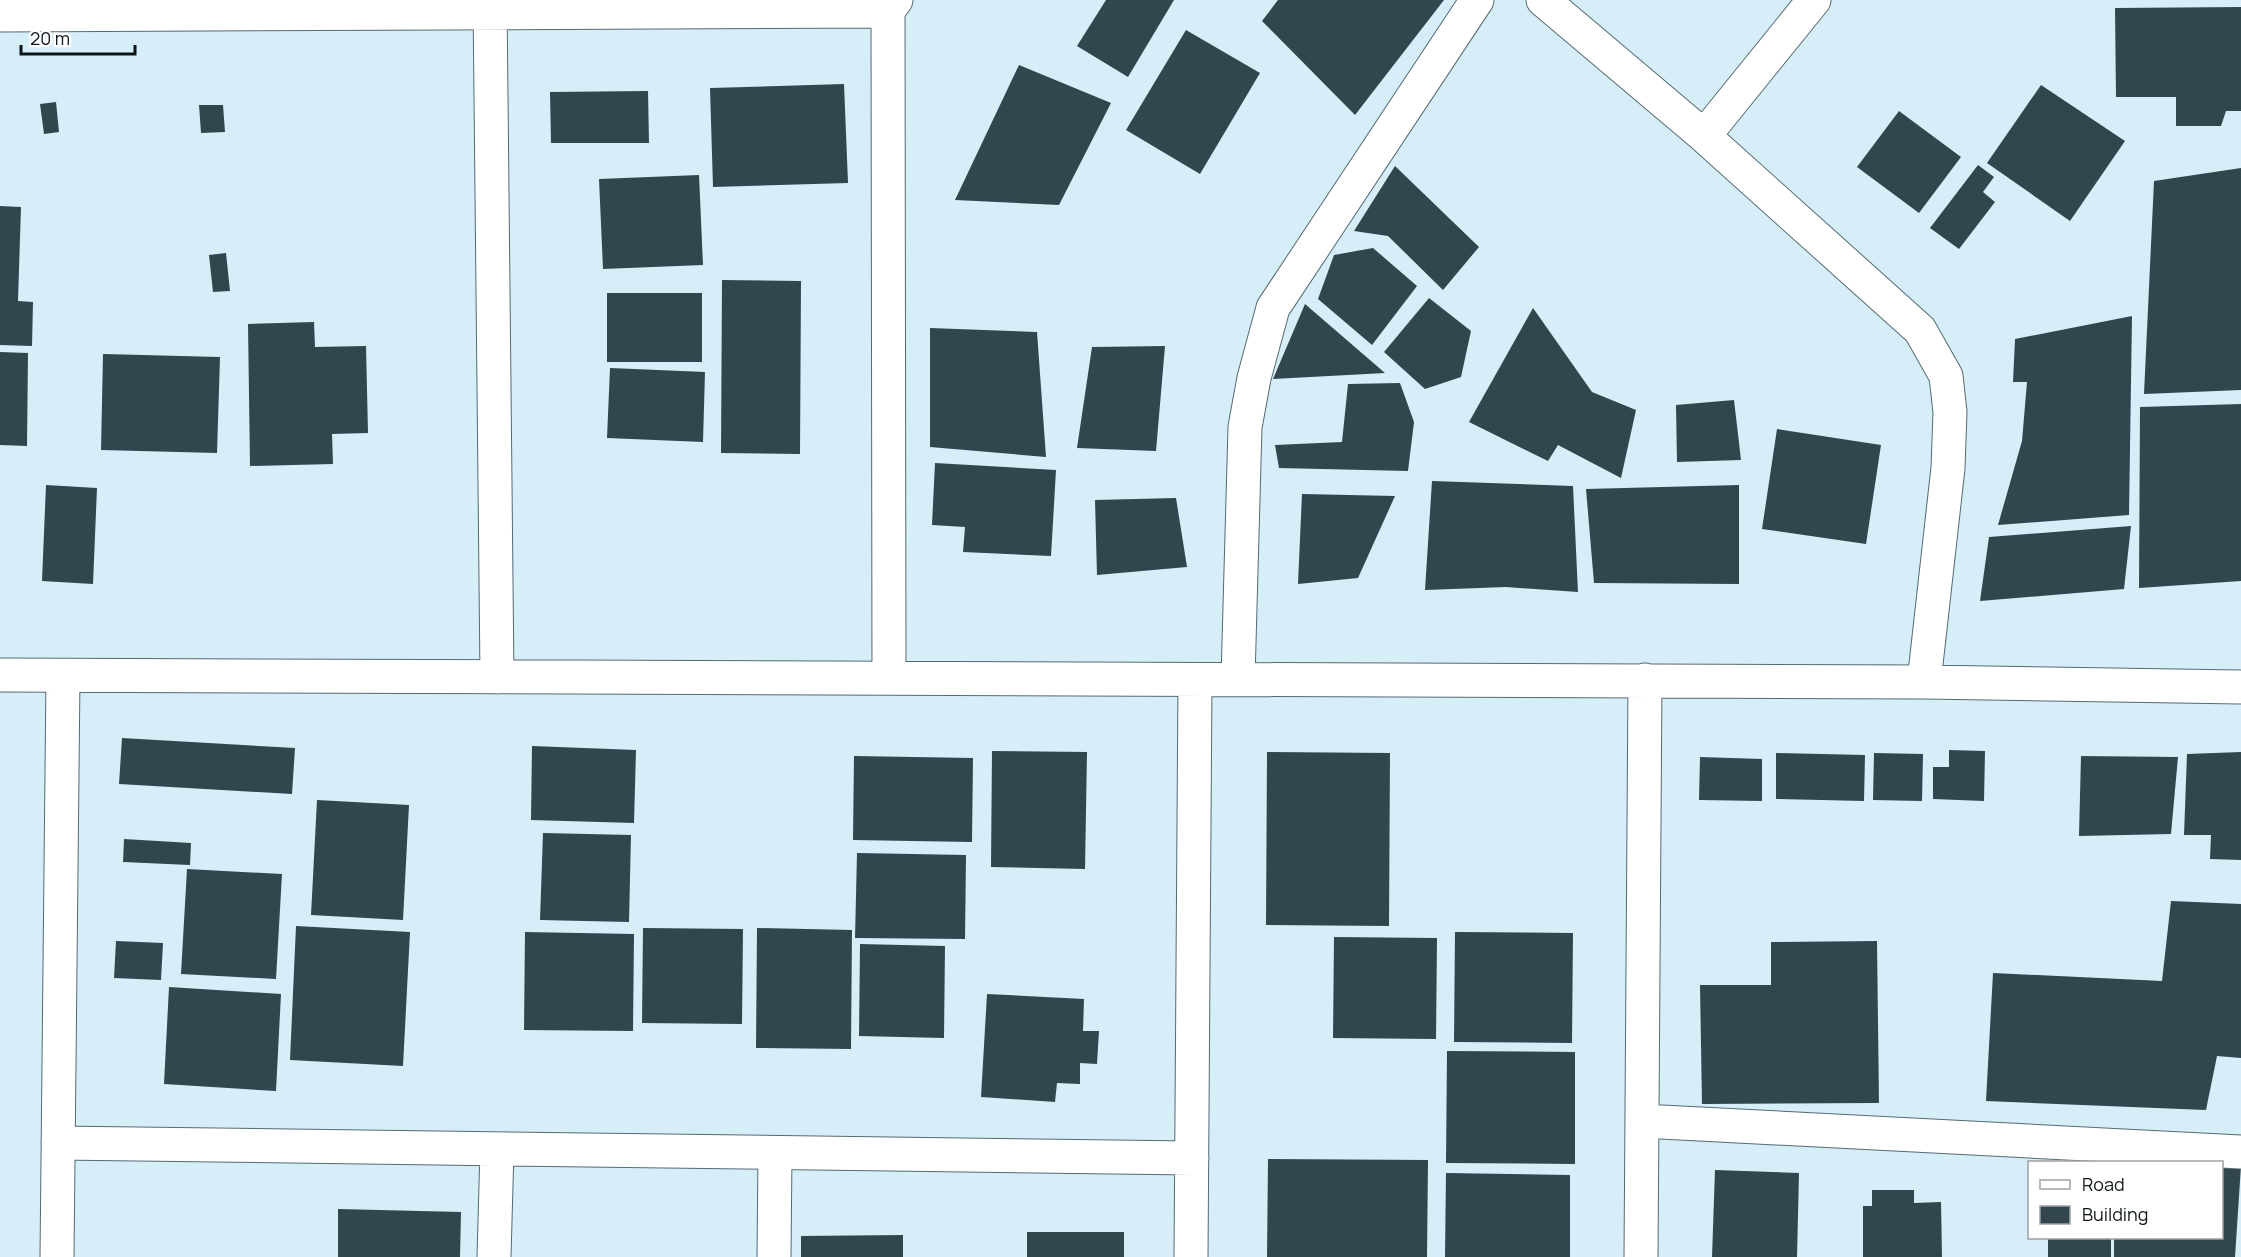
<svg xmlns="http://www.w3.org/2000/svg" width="2241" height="1257" viewBox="0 0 2241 1257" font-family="Manrope,sans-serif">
<rect width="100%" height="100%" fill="#d6eef7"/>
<path fill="#32464e" d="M 1106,0 L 1174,0 L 1128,77 L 1077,46 Z
M 1278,0 L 1444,0 L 1355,115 L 1262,21 Z
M 2241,7 L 2241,111 L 2226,111 L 2221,126 L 2176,126 L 2176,97 L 2116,97 L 2115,8 Z
M 1186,30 L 1260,73 L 1200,174 L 1126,130 Z
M 1019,65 L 1111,103 L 1059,205 L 955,200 Z
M 844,84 L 848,183 L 713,187 L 710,88 Z
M 2041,85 L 2125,141 L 2070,221 L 1987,163 Z
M 648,91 L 649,143 L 551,143 L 550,92 Z
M 56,102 L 59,132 L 44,134 L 40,104 Z
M 199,105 L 223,105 L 225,132 L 201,133 Z
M 1899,111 L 1961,157 L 1919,213 L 1857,167 Z
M 1978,165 L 1994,177 L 1983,192 L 1995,202 L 1959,249 L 1930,228 Z
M 1395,166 L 1479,247 L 1443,290 L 1388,236 L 1354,231 Z
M 2241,168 L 2241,390 L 2144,394 L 2154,181 Z
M 699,175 L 703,265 L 603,269 L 599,179 Z
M 0,206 L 21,207 L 18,301 L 33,302 L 32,346 L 0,345 Z
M 1373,248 L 1417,286 L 1372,345 L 1318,299 L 1334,255 Z
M 226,253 L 230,291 L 213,292 L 209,255 Z
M 722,280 L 801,281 L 800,454 L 721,453 Z
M 607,293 L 702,293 L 702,362 L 607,362 Z
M 1429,298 L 1471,331 L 1461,377 L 1425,389 L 1384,352 Z
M 1305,304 L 1385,373 L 1273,379 Z
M 1533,308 L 1592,392 L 1636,410 L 1621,478 L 1558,445 L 1548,461 L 1469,422 Z
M 2132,316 L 2129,515 L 1998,525 L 2022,441 L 2027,382 L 2013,382 L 2015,339 Z
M 314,322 L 315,347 L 366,346 L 368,433 L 332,434 L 333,464 L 250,466 L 248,324 Z
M 930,328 L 1037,332 L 1046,457 L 930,447 Z
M 1165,346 L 1156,451 L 1077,448 L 1092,347 Z
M 0,352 L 28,353 L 27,446 L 0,445 Z
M 103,354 L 220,357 L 217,453 L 101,450 Z
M 610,368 L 705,372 L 703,442 L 607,438 Z
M 1400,383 L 1414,422 L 1408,471 L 1279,468 L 1275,445 L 1342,442 L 1348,384 Z
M 1734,400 L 1741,460 L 1677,462 L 1676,405 Z
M 2241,404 L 2241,581 L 2139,588 L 2140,407 Z
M 1777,429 L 1881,445 L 1866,544 L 1762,529 Z
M 935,463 L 1056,470 L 1051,556 L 963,552 L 965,527 L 932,525 Z
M 1432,481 L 1573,486 L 1578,592 L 1506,587 L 1425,590 Z
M 46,485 L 97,488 L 93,584 L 42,581 Z
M 1739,485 L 1739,584 L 1594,583 L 1586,489 Z
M 1302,494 L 1395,496 L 1358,578 L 1298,584 Z
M 1176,498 L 1187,567 L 1097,575 L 1095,500 Z
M 2131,526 L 2124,589 L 1980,601 L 1989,537 Z
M 122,738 L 295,748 L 292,794 L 119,784 Z
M 532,746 L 636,750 L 634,823 L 531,820 Z
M 1949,750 L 1985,751 L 1984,801 L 1933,799 L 1933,767 L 1949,767 Z
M 992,751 L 1087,752 L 1085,869 L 991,867 Z
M 1267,752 L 1390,753 L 1389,926 L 1266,925 Z
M 2241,752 L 2241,860 L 2210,859 L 2211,835 L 2184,835 L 2187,754 Z
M 1776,753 L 1865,755 L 1864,801 L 1776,799 Z
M 1874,753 L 1923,754 L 1922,801 L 1873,800 Z
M 854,756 L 973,758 L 972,842 L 853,840 Z
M 2081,756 L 2178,757 L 2171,834 L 2079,836 Z
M 1700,757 L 1762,759 L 1762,801 L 1699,800 Z
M 317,800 L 409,805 L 403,920 L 311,915 Z
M 543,833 L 631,835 L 629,922 L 540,920 Z
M 124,839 L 191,843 L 190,865 L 123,862 Z
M 857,853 L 966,855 L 965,939 L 855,938 Z
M 187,869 L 282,874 L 276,979 L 181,974 Z
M 2171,901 L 2241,904 L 2241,1058 L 2217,1056 L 2206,1110 L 1986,1101 L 1993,973 L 2162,981 Z
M 296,926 L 410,932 L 403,1066 L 290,1060 Z
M 643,928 L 743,929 L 742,1024 L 642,1023 Z
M 757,928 L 852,930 L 851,1049 L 756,1048 Z
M 525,932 L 634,934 L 633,1031 L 524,1030 Z
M 1455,932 L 1573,933 L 1572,1043 L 1454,1042 Z
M 1334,937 L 1437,938 L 1436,1039 L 1333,1038 Z
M 116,941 L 163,943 L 161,980 L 114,978 Z
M 1877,941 L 1879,1103 L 1702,1104 L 1700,985 L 1771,985 L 1771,942 Z
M 860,944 L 945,946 L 944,1038 L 859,1036 Z
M 169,987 L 281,994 L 276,1091 L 164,1084 Z
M 987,994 L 1084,999 L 1083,1031 L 1099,1031 L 1097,1064 L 1080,1063 L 1080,1084 L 1057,1083 L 1055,1102 L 981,1097 Z
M 1447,1051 L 1575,1052 L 1575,1164 L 1446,1163 Z
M 1268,1159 L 1428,1160 L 1427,1257 L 1267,1257 Z
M 2222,1162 L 2241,1166 L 2235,1257 L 2114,1257 L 2114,1238 L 2222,1238 Z
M 1715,1170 L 1799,1173 L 1797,1257 L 1712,1257 Z
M 1446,1173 L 1570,1175 L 1570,1257 L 1445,1257 Z
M 1872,1190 L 1914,1190 L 1914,1203 L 1941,1202 L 1942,1257 L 1863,1257 L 1863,1206 L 1872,1206 Z
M 338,1209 L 461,1212 L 460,1257 L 338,1257 Z
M 1027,1232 L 1124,1232 L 1124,1257 L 1027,1257 Z
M 903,1235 L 903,1257 L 801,1257 L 801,1236 Z
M 2048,1238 L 2111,1238 L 2111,1257 L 2048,1257 Z"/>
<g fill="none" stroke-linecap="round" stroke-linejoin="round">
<g stroke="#556a73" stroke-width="35">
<path id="minor" d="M 490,0 L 497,677
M 1543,0 L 1704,136 L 1920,330 L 1946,376 L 1950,412 L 1948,468 L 1924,682
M 0,15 L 888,11
M 1704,136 L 1814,0
M 0,675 L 1924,682 L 2241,687
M 889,678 L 888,11 L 896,0
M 1238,679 L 1245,427 L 1254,378 L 1273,308 L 1477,0
M 1642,1121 L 2241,1152
M 58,1143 L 1192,1158
M 57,1257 L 63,676
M 494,1257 L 497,1149
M 774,1257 L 775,1153
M 1191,1257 L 1195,680
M 1641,1257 L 1645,680"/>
</g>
<use href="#minor" stroke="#fff" stroke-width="33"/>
</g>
<rect x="2028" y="1161" width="195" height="78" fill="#ffffff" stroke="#9ea1a3" stroke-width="1.5"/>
<rect x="2040" y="1180" width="30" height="9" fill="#ffffff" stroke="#9ea1a3" stroke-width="1.5"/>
<text x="2082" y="1191" font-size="18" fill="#0d1518">Road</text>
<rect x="2040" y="1206" width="30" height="18" fill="#32464e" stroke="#9ea1a3" stroke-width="1.5"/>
<text x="2082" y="1221" font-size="18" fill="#0d1518">Building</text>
<path d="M21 45v9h114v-9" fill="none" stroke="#0d1518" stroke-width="3"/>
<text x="30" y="45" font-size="18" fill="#0d1518" stroke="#ffffff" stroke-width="4.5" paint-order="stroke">20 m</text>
</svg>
